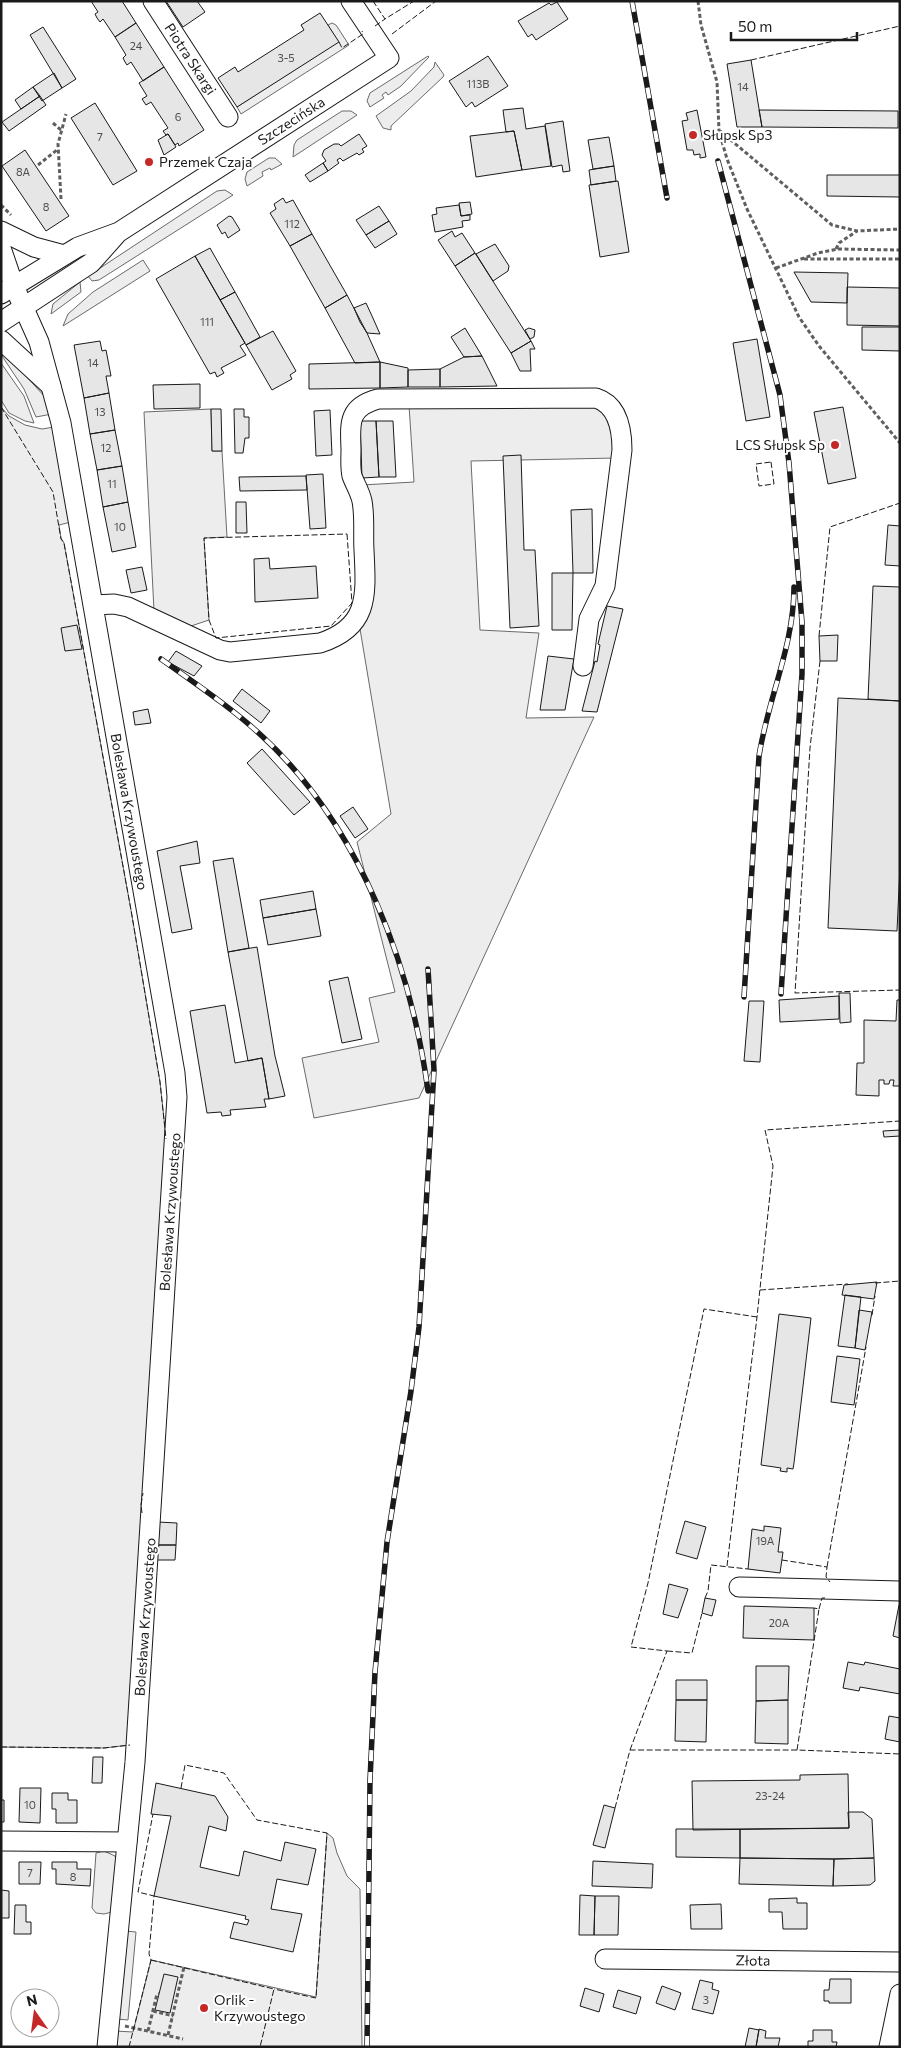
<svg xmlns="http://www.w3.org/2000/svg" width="901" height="2048" viewBox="0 0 901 2048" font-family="Commissioner,sans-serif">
<rect width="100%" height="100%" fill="#fff"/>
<path fill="#ededed" stroke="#6a6a6a" d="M 332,23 L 336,25 L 349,45 L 241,114 L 237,107 L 338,42 L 328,25 Z
M 428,56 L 429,57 L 401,86 L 388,95 L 386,92 L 382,95 L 384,98 L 370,107 L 367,101 L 370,93 Z
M 435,62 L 444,75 L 443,77 L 391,126 L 391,130 L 383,128 L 376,116 L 411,91 L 434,67 Z
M 342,111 L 351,111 L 357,115 L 293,157 L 294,145 L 297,140 Z
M 269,158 L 275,158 L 282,164 L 271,170 L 270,168 L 262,172 L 263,176 L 247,186 L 245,179 L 247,172 Z
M 225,190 L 233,195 L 99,280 L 92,281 L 88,276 L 217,191 Z
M 143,260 L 150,271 L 63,326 L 68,314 L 93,292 Z
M 80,282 L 81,292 L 51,314 L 53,304 Z
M 5,353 L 45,397 L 52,414 L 36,417 L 24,389 L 2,356 Z
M 1,363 L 24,396 L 34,423 L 25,421 L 9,413 L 1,400 Z
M 409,405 L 588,405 L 603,410 L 613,422 L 616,458 L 471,461 L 480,630 L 539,633 L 526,718 L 594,717 L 419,1098 L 314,1118 L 302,1058 L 379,1042 L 369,998 L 395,992 L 357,842 L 391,814 L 359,623 L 362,485 L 414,482 Z
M 1,407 L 9,416 L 25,425 L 42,429 L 54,427 L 71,522 L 59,525 L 61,538 L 64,543 L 131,910 L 160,1082 L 166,1137 L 143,1495 L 141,1505 L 142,1510 L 130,1745 L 104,1748 L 1,1747 Z
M 211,409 L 212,451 L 222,451 L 227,537 L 204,538 L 209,620 L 188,627 L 154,611 L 144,412 Z
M 327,1833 L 333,1838 L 337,1853 L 347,1876 L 360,1889 L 362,2047 L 113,2047 L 115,2031 L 133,2032 L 151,1960 L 316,1997 Z
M 104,1851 L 115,1856 L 117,1861 L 112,1912 L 104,1914 L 96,1913 L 92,1908 L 96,1853 Z
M 125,1931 L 136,1932 L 128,2020 L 117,2019 Z"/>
<path fill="#e6e6e6" stroke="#1a1a1a" d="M 91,1 L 122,1 L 136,23 L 115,37 L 103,19 L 100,22 L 97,18 L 95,14 L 98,12 Z
M 166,1 L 197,1 L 205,12 L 183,27 Z
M 557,2 L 568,19 L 536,40 L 532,34 L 528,37 L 518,21 L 549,3 L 551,5 Z
M 320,13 L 339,42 L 237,107 L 218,78 L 235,67 L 238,72 L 304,30 L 301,25 Z
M 136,23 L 164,67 L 143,81 L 131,62 L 127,65 L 125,62 L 123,58 L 126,55 L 115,37 Z
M 43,27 L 76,79 L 62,88 L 30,35 Z
M 488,56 L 508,86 L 475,107 L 472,102 L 466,107 L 449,81 Z
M 751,60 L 762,127 L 737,127 L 727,64 Z
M 164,67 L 204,130 L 179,146 L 178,143 L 175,145 L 168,134 L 166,135 L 163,131 L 168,128 L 151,102 L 146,105 L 142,99 L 147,96 L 139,83 Z
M 54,73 L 62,88 L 42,101 L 33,87 Z
M 33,87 L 40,96 L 21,109 L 15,100 Z
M 40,96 L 46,105 L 9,131 L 2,122 Z
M 95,103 L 137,171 L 113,185 L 71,118 Z
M 523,108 L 526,129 L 545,126 L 551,166 L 522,170 L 514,131 L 506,132 L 503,110 Z
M 697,110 L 706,157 L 700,158 L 700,154 L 694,155 L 693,150 L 687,150 L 682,121 L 688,120 L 686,113 Z
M 759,110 L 898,111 L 898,128 L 762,127 Z
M 563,121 L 570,171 L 563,172 L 562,165 L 552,167 L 545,124 Z
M 514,131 L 522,170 L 476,177 L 470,136 Z
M 168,134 L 176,147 L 164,155 L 158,140 Z
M 359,134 L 367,146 L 362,149 L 364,152 L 359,155 L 357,153 L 343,161 L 340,158 L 337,160 L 339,163 L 328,171 L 323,163 L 326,161 L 322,155 L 324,150 L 334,144 L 339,144 L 341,146 Z
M 609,137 L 614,166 L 593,169 L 588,140 Z
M 25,150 L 69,216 L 46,231 L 2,166 Z
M 323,163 L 328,171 L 310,182 L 305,175 Z
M 614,166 L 616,181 L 591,185 L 589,170 Z
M 827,175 L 900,175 L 900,197 L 827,196 Z
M 618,181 L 629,252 L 600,257 L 589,185 Z
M 283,198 L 286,203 L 293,200 L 312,234 L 290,246 L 270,213 L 276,209 L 274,204 Z
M 470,202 L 472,214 L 461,216 L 459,203 Z
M 459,205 L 461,216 L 470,215 L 470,220 L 462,221 L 463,227 L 435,232 L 432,215 L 437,214 L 436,208 Z
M 379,206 L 389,221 L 366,235 L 356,220 Z
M 229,216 L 232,217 L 240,230 L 228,238 L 225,232 L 222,234 L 217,225 Z
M 389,221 L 397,234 L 375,248 L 366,235 Z
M 452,231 L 455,237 L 462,233 L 475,253 L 455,266 L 438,240 Z
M 312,234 L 347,295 L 325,308 L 290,246 Z
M 495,244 L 509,266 L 508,271 L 493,281 L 476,254 Z
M 210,248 L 235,292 L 220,300 L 195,256 Z
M 475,253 L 531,341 L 511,353 L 455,266 Z
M 195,256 L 245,343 L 240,346 L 246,355 L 221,368 L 224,373 L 217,377 L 215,372 L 210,374 L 156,279 Z
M 794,272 L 848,273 L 847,303 L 811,302 Z
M 847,287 L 900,288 L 900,326 L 847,325 Z
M 235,292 L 260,337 L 246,345 L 220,300 Z
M 347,295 L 367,333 L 380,362 L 355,363 L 325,308 Z
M 366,303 L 372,316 L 380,334 L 367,333 L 360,322 L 354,308 Z
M 862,327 L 900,327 L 900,351 L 862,350 Z
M 465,328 L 482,356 L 464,357 L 451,337 Z
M 529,328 L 535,330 L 534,337 L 530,339 L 525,330 Z
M 273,331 L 296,371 L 290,375 L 292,379 L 272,390 L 246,345 Z
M 757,339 L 770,417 L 746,421 L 733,343 Z
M 100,341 L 102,351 L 106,350 L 111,376 L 106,376 L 109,393 L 84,398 L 74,345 Z
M 531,341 L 535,349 L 530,349 L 531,371 L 520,371 L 511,353 Z
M 482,356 L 497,386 L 440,387 L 440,369 L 464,357 Z
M 380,362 L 380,388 L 309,389 L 309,364 Z
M 380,362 L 408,368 L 408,387 L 380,388 Z
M 440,369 L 440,387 L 408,387 L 408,370 Z
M 200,384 L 200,408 L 154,409 L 153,385 Z
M 109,393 L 115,430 L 90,434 L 84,398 Z
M 843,407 L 856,478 L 828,484 L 814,412 Z
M 211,409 L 221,409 L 222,451 L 212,451 Z
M 234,409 L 244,409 L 244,417 L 249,417 L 249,438 L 245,438 L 243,453 L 235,453 Z
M 330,410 L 332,455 L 316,456 L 314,411 Z
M 360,421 L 376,421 L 379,477 L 362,478 Z
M 376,421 L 393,421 L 396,477 L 379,477 Z
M 115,430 L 122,466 L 97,470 L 90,434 Z
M 521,455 L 524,550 L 535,550 L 539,626 L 510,628 L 503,456 Z
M 122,466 L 128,502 L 103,507 L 97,470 Z
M 323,474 L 326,528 L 310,529 L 306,475 Z
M 306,476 L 307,490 L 240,491 L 239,477 Z
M 128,502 L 136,547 L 112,552 L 103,507 Z
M 236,502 L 246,502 L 247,533 L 236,533 Z
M 592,509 L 593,573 L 573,573 L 571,510 Z
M 888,525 L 900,526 L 900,566 L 885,565 Z
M 269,558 L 270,569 L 316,566 L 318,598 L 255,602 L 254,559 Z
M 142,567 L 147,590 L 131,593 L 126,570 Z
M 552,573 L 573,573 L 572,630 L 552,630 Z
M 873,586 L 900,587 L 900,701 L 868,699 Z
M 607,606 L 623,609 L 597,712 L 582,711 L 595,661 L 597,662 L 600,645 L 598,644 Z
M 77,625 L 82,649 L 65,651 L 61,628 Z
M 838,635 L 837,661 L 820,661 L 819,636 Z
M 176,651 L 202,666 L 194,676 L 168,662 Z
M 548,656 L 574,659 L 565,710 L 540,710 Z
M 242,689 L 270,711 L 261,723 L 233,701 Z
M 838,698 L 900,701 L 900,866 L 897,931 L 828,928 Z
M 148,709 L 151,723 L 135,725 L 133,712 Z
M 262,749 L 310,802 L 294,815 L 247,763 Z
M 353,807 L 368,829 L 355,838 L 340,816 Z
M 197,841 L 200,863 L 180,866 L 192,929 L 172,933 L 157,851 Z
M 233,858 L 249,948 L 228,952 L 213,861 Z
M 313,891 L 316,909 L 263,918 L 260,900 Z
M 316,909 L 321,936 L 268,945 L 263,918 Z
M 257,947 L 275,1056 L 285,1096 L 269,1099 L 262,1058 L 248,1061 L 228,952 Z
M 348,977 L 362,1039 L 342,1043 L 329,981 Z
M 839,993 L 850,993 L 851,1022 L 840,1023 Z
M 839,996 L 839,1019 L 780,1022 L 779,1000 Z
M 897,1000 L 900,1000 L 900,1086 L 893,1086 L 894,1080 L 890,1080 L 889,1084 L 884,1084 L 884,1080 L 879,1080 L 879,1096 L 856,1095 L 857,1063 L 864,1063 L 864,1020 L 896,1021 Z
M 749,1001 L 764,1001 L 760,1062 L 744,1061 Z
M 225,1005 L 235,1063 L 262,1058 L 269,1099 L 264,1099 L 266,1107 L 230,1110 L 231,1115 L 222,1116 L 221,1112 L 207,1113 L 190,1011 Z
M 900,1130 L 900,1136 L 884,1137 L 883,1131 Z
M 877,1282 L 874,1299 L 842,1295 L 844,1285 Z
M 845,1295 L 861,1297 L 855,1348 L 838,1346 Z
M 859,1310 L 872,1312 L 865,1350 L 855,1348 Z
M 779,1314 L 811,1318 L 794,1463 L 793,1469 L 787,1468 L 787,1472 L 780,1471 L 781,1468 L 761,1465 Z
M 837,1356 L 860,1359 L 854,1405 L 831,1402 Z
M 685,1521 L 706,1527 L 697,1559 L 676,1553 Z
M 158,1522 L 177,1523 L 176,1545 L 157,1545 Z
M 764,1526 L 781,1528 L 778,1552 L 783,1552 L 780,1573 L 748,1569 L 752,1529 L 764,1531 Z
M 157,1545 L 176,1545 L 175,1560 L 157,1560 Z
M 669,1584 L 688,1589 L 678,1618 L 663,1614 Z
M 705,1598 L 716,1600 L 712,1616 L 702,1613 Z
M 899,1605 L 900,1605 L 900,1638 L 893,1636 Z
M 744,1606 L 814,1608 L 814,1640 L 743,1638 Z
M 848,1662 L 864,1665 L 865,1662 L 900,1669 L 900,1694 L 860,1687 L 859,1691 L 843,1688 Z
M 756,1666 L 789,1666 L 788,1700 L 756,1701 Z
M 676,1680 L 707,1680 L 707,1700 L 676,1700 Z
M 676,1700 L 707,1700 L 706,1742 L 675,1741 Z
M 788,1700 L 788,1744 L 755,1743 L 756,1701 Z
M 889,1716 L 900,1718 L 900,1742 L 885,1739 Z
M 93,1757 L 103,1757 L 102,1783 L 92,1783 Z
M 848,1774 L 849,1828 L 693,1830 L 692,1781 L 800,1780 L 800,1775 Z
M 156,1783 L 215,1796 L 228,1817 L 226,1831 L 209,1826 L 200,1867 L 239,1876 L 244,1851 L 281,1861 L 285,1842 L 316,1849 L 308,1885 L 277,1879 L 271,1909 L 302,1914 L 293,1952 L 230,1938 L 234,1922 L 247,1925 L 249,1920 L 245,1919 L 246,1916 L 154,1896 L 171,1816 L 151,1814 Z
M 20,1788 L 41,1788 L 40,1823 L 19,1822 Z
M 52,1793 L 68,1793 L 68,1800 L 77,1800 L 77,1823 L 56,1823 L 56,1809 L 52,1809 Z
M 1,1800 L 4,1800 L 4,1822 L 1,1822 Z
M 604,1805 L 615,1808 L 605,1848 L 593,1845 Z
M 848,1812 L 863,1812 L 872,1819 L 874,1858 L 834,1859 L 740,1858 L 740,1829 L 849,1828 Z
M 676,1829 L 740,1829 L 740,1858 L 676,1857 Z
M 740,1858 L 834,1859 L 833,1886 L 739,1884 Z
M 874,1858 L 875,1881 L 870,1885 L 833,1886 L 834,1859 Z
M 593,1861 L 653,1864 L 652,1888 L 592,1886 Z
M 19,1862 L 41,1862 L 40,1884 L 19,1884 Z
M 52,1862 L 77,1862 L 77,1869 L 91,1869 L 90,1886 L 56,1884 L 56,1869 L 52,1869 Z
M 1,1890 L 9,1891 L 9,1918 L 1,1918 Z
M 580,1895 L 595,1896 L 594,1935 L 579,1935 Z
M 595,1896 L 619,1896 L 618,1935 L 594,1935 Z
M 797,1898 L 797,1903 L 807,1903 L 807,1929 L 783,1929 L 782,1912 L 769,1912 L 769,1899 Z
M 721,1904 L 722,1929 L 691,1929 L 690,1905 Z
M 15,1905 L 26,1905 L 26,1922 L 31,1922 L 31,1934 L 14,1934 Z
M 164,1974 L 178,1977 L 170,2013 L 155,2010 Z
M 830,1979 L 851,1979 L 851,2003 L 829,2003 L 829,2001 L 824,2001 L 824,1990 L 829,1990 Z
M 700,1980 L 713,1983 L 712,1989 L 719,1991 L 713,2014 L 692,2009 Z
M 662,1986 L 681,1993 L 675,2010 L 656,2003 Z
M 585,1988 L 604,1994 L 599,2012 L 580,2006 Z
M 618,1990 L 641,1997 L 636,2014 L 613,2007 Z
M 749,2028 L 759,2030 L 756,2047 L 745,2047 Z
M 759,2029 L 766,2031 L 765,2038 L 780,2038 L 778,2047 L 756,2047 Z
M 813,2030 L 832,2030 L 832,2042 L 837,2042 L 836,2047 L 808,2047 L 808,2041 L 813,2041 Z"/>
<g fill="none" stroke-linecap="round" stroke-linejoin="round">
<g stroke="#1a1a1a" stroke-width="21">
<g id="minor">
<path id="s1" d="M 153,1 L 228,117"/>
<path d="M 1,231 L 34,247 L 64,255"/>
<path id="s2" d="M 1,248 L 14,286 L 39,342 L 61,423 L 175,1073 L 177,1097 L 135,1762 L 107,2047"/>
<path id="s3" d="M 1,294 L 78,247 L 119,232 L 389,58 L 351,1"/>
<path d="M 1,322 L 91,263 L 116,235"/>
<path d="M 1,340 L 51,386"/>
<path d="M 94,605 L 114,604 L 128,607 L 220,650 L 230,652 L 320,643 C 370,627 366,594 364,550 C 363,534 365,517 362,501 C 360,492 355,484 352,476 C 350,467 351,458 351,449 C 350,423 348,407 378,399 L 596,398 C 618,405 622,430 622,450 L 605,586 L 589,619 L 583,666"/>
<path d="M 739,1587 L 900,1591"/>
<path d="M 1,1841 L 127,1842"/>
<path id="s4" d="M 605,1959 L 900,1962"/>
<path d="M 889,2047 L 900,1994"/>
</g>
</g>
<path stroke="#5f5f5f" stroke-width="3" stroke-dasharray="4 2.5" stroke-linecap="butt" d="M 698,1 L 701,25 L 717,82 L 719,131 L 727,159 L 747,209 L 799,317 L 819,346 L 900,443
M 53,123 L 61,130
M 720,131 L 832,225 L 857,231 L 900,229
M 38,165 L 57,150
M 61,199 L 58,144 L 66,114
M 1,205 L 11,215
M 836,249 L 839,243 L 857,231
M 804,259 L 900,259
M 776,268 L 818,253 L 838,249 L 900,250
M 153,2011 L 173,2016
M 125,2026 L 183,2039
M 148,2031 L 157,1994 L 159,1994
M 168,2035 L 184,1967"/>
<use href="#minor" stroke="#fff" stroke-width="19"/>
<g stroke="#1a1a1a" stroke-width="5.5">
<path id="rail" d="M 632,1 L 667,198
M 718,161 L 780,395 L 789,463 L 802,622 L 802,674 L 781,994
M 161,659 C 196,684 232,708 263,737 C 359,826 411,964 428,1091
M 744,997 L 759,756 C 768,698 794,646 794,587
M 367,2047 L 370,1780 L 375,1672 L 387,1542 L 411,1391 L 419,1327 L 434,1070 L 428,969"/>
</g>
<use href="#rail" stroke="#fff" stroke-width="4" stroke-dasharray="11" stroke-linecap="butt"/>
<path stroke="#1a1a1a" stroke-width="1" stroke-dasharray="6 2.5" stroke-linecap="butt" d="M 373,1 L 385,19 L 414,1
M 375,26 L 385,19
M 392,34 L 436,1
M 339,42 L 342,48 L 363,34 L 362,31
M 751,60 L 900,26
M 1,407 L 53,492 L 61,539 L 64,543 L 131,910 L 160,1082 L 166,1139
M 771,462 L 774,484 L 759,486 L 756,464 Z
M 347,534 L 352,603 L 331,626 L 216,638 L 209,620 L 204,538 Z
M 819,636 L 830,527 L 900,503
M 820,661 L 810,748 L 795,993 L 900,990
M 875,1283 L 900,1281
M 760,1290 L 848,1284
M 872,1315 L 875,1296
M 142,1513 L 141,1505 L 143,1493
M 782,1560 L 827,1567 L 826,1577 L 830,1582
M 727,1566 L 757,1317 L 773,1166 L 765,1130 L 900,1121
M 827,1567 L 866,1347
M 705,1598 L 708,1591 L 711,1565 L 748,1569
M 819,1609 L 822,1598 L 825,1598
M 667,1651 L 692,1653 L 702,1613
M 1,1747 L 104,1748 L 130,1745
M 630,1750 L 667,1651 L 631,1647 L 648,1583 L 704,1309 L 757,1317
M 797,1750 L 819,1609 L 814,1608
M 181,1788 L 185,1765 L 224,1773 L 257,1820 L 327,1833 L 316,1998 L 274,1989
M 615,1808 L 630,1750 L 797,1750 L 900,1754
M 151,1960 L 274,1989 L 260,2047
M 129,2047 L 151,1960 L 149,1954 L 154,1896 L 138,1892 L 153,1814"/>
</g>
<g fill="#c62828" stroke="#fff" stroke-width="2">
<circle cx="693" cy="135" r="5"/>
<circle cx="149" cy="162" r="5"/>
<circle cx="835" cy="445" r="5"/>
<circle cx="204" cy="2008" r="5"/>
</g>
<g text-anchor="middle" stroke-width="4" stroke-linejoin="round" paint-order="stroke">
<g font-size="11" fill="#4d4d4d">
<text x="136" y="50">24</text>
<text x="286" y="62">3-5</text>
<text x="478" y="88">113B</text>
<text x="743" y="91">14</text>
<text x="178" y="121">6</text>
<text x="100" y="141">7</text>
<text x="23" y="176">8A</text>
<text x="46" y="211">8</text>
<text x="292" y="228">112</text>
<text x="207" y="326">111</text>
<text x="93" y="367">14</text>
<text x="100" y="416">13</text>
<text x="106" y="452">12</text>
<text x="112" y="488">11</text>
<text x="120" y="531">10</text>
<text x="765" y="1545">19A</text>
<text x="779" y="1627">20A</text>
<text x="770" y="1800">23-24</text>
<text x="30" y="1809">10</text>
<text x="30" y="1877">7</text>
<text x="73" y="1881">8</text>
<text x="706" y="2004">3</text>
</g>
<g font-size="14" fill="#1a1a1a" stroke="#fff">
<text dy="5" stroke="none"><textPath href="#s1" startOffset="69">Piotra Skargi</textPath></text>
<text dy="5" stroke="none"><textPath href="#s3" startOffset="339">Szczecińska</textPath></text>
<text dy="5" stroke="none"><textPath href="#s2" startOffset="580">Bolesława Krzywoustego</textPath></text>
<text transform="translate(170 1212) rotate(-86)" y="5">Bolesława Krzywoustego</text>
<text transform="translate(145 1617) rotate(-86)" y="5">Bolesława Krzywoustego</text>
<text dy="5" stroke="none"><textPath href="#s4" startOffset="148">Złota</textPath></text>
</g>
<g font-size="14" fill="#1a1a1a" stroke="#fff" text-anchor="start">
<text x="703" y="140">Słupsk Sp3</text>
<text x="159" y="167">Przemek Czaja</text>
<text x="825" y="450" text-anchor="end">LCS Słupsk Sp</text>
<text x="214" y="2005">Orlik -<tspan x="214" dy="16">Krzywoustego</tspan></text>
</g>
</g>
<rect width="901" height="2048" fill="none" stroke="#1a1a1a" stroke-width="5"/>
<g transform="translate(35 2013) rotate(346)"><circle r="24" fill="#ffffff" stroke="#a3a3a3"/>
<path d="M0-4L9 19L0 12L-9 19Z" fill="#c62828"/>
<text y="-8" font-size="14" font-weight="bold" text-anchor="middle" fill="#1a1a1a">N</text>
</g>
<path d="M731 32v8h126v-8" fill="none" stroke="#1a1a1a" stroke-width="2.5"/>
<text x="738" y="32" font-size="15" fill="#1a1a1a" stroke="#ffffff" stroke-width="4" paint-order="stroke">50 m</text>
</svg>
